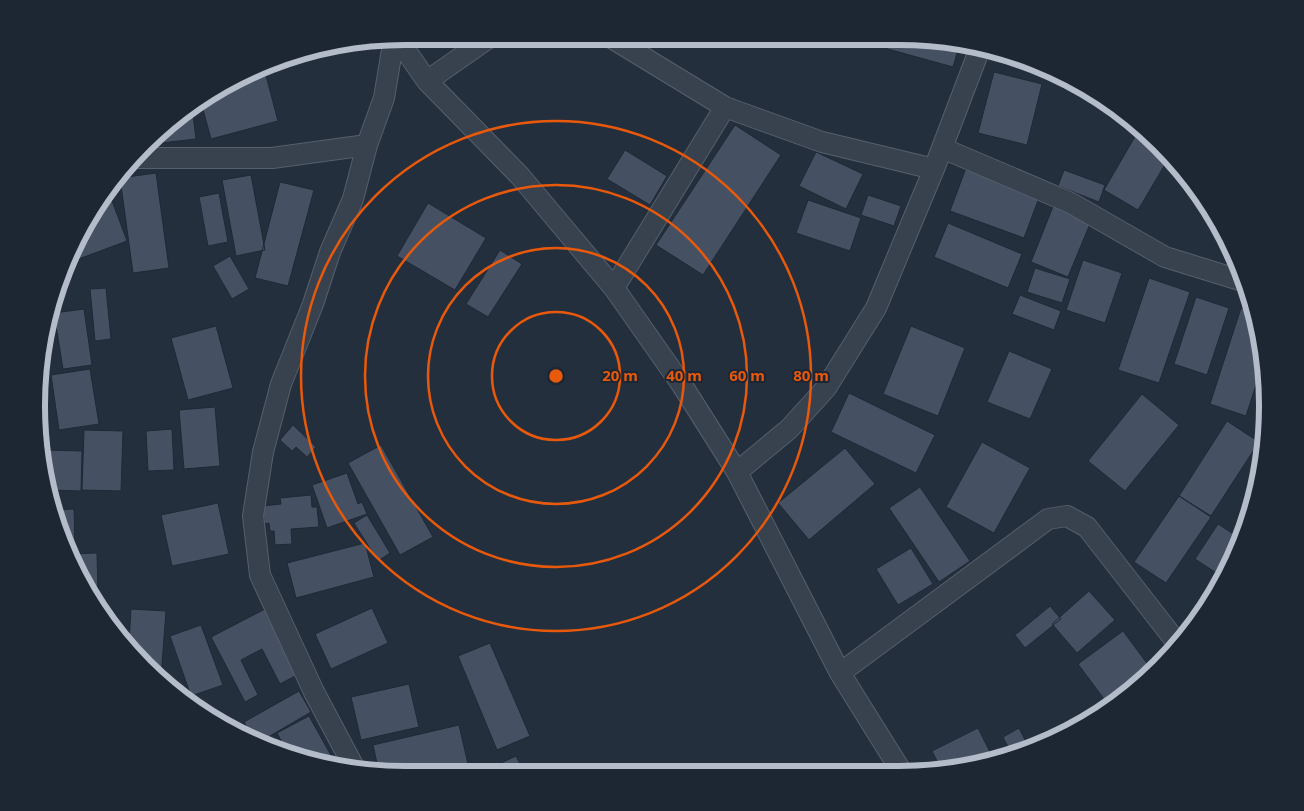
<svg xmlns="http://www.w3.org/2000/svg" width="1304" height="811" viewBox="0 0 1304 811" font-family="'Noto Sans',sans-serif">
<rect width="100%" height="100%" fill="#242f3e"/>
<path fill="#455162" stroke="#1f2835" d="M 867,39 L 946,39 L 960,43 L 953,67 L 866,43 Z
M 989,51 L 1040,64 L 1049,70 L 1046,77 L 987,56 Z
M 264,68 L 278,121 L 211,139 L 201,102 Z
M 994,72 L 1042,84 L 1027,145 L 978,133 Z
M 180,114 L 193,114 L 196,139 L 152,144 Z
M 735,125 L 781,155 L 703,275 L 656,245 Z
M 1140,128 L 1170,156 L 1138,210 L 1104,190 Z
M 625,150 L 667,176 L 650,205 L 607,179 Z
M 816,152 L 863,174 L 846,209 L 799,186 Z
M 966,168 L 1040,195 L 1024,238 L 950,211 Z
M 1064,170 L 1105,185 L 1099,202 L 1058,186 Z
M 156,173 L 169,268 L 133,273 L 120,178 Z
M 251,175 L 265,250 L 236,256 L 222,180 Z
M 280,182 L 314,190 L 288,286 L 255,278 Z
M 108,190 L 127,241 L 68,263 L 99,200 Z
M 219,193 L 228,242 L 208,246 L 199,197 Z
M 868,195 L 901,206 L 894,226 L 861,215 Z
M 808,200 L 861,218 L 850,251 L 796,233 Z
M 428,203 L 486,238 L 455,290 L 397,256 Z
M 1054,204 L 1092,219 L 1068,277 L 1031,262 Z
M 948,223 L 1022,254 L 1008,288 L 934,257 Z
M 500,250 L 522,264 L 488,317 L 466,304 Z
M 230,256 L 249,289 L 232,299 L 213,266 Z
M 1083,260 L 1122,273 L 1105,323 L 1066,310 Z
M 1035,268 L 1070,279 L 1062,303 L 1027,292 Z
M 1149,278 L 1190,292 L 1159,383 L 1118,370 Z
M 59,281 L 61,291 L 55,292 L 56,287 Z
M 106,288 L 111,339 L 95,341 L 90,289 Z
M 1020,295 L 1061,311 L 1054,330 L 1012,314 Z
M 1196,297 L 1229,308 L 1207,375 L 1174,364 Z
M 1241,308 L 1254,312 L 1265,357 L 1246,416 L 1210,404 Z
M 84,309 L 92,365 L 63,369 L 54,313 Z
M 216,326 L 233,388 L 188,400 L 171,338 Z
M 911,326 L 965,348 L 938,416 L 883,394 Z
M 1009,351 L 1052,369 L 1030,419 L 987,402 Z
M 90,369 L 99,424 L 59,430 L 51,375 Z
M 849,393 L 935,435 L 916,473 L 831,432 Z
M 1142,394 L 1179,425 L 1125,491 L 1088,461 Z
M 215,407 L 220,466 L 184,469 L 179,410 Z
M 1227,421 L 1259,442 L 1211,516 L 1179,496 Z
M 293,425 L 316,447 L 307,457 L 296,447 L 292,451 L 280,440 Z
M 172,429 L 174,470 L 148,471 L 146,431 Z
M 84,430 L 123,431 L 121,491 L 82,490 Z
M 982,442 L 1030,468 L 994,533 L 946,507 Z
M 381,445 L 433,537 L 400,555 L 348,463 Z
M 845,448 L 875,484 L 809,540 L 778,503 Z
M 44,450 L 82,451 L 81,491 L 50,490 Z
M 347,473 L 358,504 L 362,502 L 367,514 L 327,528 L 312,485 Z
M 1259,480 L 1255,501 L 1248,521 L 1238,515 Z
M 920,487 L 970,561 L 939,582 L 889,508 Z
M 311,495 L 312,507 L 317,507 L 319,527 L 291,529 L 292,544 L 275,545 L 274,531 L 270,531 L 269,523 L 264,524 L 263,506 L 281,504 L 280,498 Z
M 1179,496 L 1211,517 L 1166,583 L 1134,562 Z
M 218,503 L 229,554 L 172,566 L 161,515 Z
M 74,509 L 75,547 L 68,548 L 56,524 L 54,510 Z
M 367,515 L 390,553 L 378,561 L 354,523 Z
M 1218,524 L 1241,539 L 1224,578 L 1195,559 Z
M 365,543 L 374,577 L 296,598 L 287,563 Z
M 911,548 L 933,584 L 898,605 L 876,569 Z
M 97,553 L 98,593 L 90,593 L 70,554 Z
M 1089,591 L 1115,620 L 1077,653 L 1052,624 Z
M 1050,606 L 1061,619 L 1025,648 L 1015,635 Z
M 372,608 L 388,643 L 331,669 L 315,634 Z
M 131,609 L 166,611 L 161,678 L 129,643 Z
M 265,609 L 299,674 L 280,684 L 262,649 L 241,660 L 258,695 L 245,702 L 211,637 Z
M 201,625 L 223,685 L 191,696 L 170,636 Z
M 1123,631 L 1149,666 L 1104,699 L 1078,664 Z
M 490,643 L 530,736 L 497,750 L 458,656 Z
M 409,684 L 419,727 L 361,740 L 351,697 Z
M 299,691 L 311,712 L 258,743 L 255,741 L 244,722 Z
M 309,716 L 337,766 L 288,753 L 277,733 Z
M 459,725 L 468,764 L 434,772 L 379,772 L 373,745 Z
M 978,728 L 995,762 L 942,771 L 932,751 Z
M 1019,728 L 1029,748 L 1012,755 L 1003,737 Z
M 516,756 L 524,772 L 503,772 L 499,764 Z"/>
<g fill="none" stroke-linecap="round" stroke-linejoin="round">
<g stroke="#565f6c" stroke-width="22">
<path id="street" d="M 610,37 L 725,107 L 822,142 L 934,169
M 397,38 L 427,81 L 520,176 L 614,288 L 682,385 L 737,472 L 840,673 L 903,774
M 427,81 L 490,37
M 942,148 L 1071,203 L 1165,257 L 1246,282
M 139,158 L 272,158 L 367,145
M 614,288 L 725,107
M 737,472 L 789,429 L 826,388 L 876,308 L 934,169 L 980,48
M 840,673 L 1048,519 L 1067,516 L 1087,527 L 1178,644
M 356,771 L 314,692 L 260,575 L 253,516 L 263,452 L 281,384 L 313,304 L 330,252 L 353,199 L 367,145 L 384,98 L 394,38"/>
</g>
<use href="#street" stroke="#38414e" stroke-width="20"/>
</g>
<g fill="none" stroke="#e8590c" stroke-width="2.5">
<circle cx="556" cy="376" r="64"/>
<circle cx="556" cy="376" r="128"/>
<circle cx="556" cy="376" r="191"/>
<circle cx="556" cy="376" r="255"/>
</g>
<path d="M0 0H1304V811H0ZM405 45H899A360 360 0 0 1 1259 405V406A360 360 0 0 1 899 766H405A360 360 0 0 1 45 406V405A360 360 0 0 1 405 45Z" fill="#1d2633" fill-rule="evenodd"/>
<path fill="none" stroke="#b4bcc9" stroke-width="6" d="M405 45H899A360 360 0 0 1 1259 405V406A360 360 0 0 1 899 766H405A360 360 0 0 1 45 406V405A360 360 0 0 1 405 45Z"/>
<circle cx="556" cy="376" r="8" fill="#e8590c" stroke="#1d2633" stroke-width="2.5"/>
<g font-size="15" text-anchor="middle" font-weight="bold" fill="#e8590c" stroke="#1d2633" stroke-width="4" stroke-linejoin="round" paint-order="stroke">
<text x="620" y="381">20 m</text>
<text x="684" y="381">40 m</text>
<text x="747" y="381">60 m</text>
<text x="811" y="381">80 m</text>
</g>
</svg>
